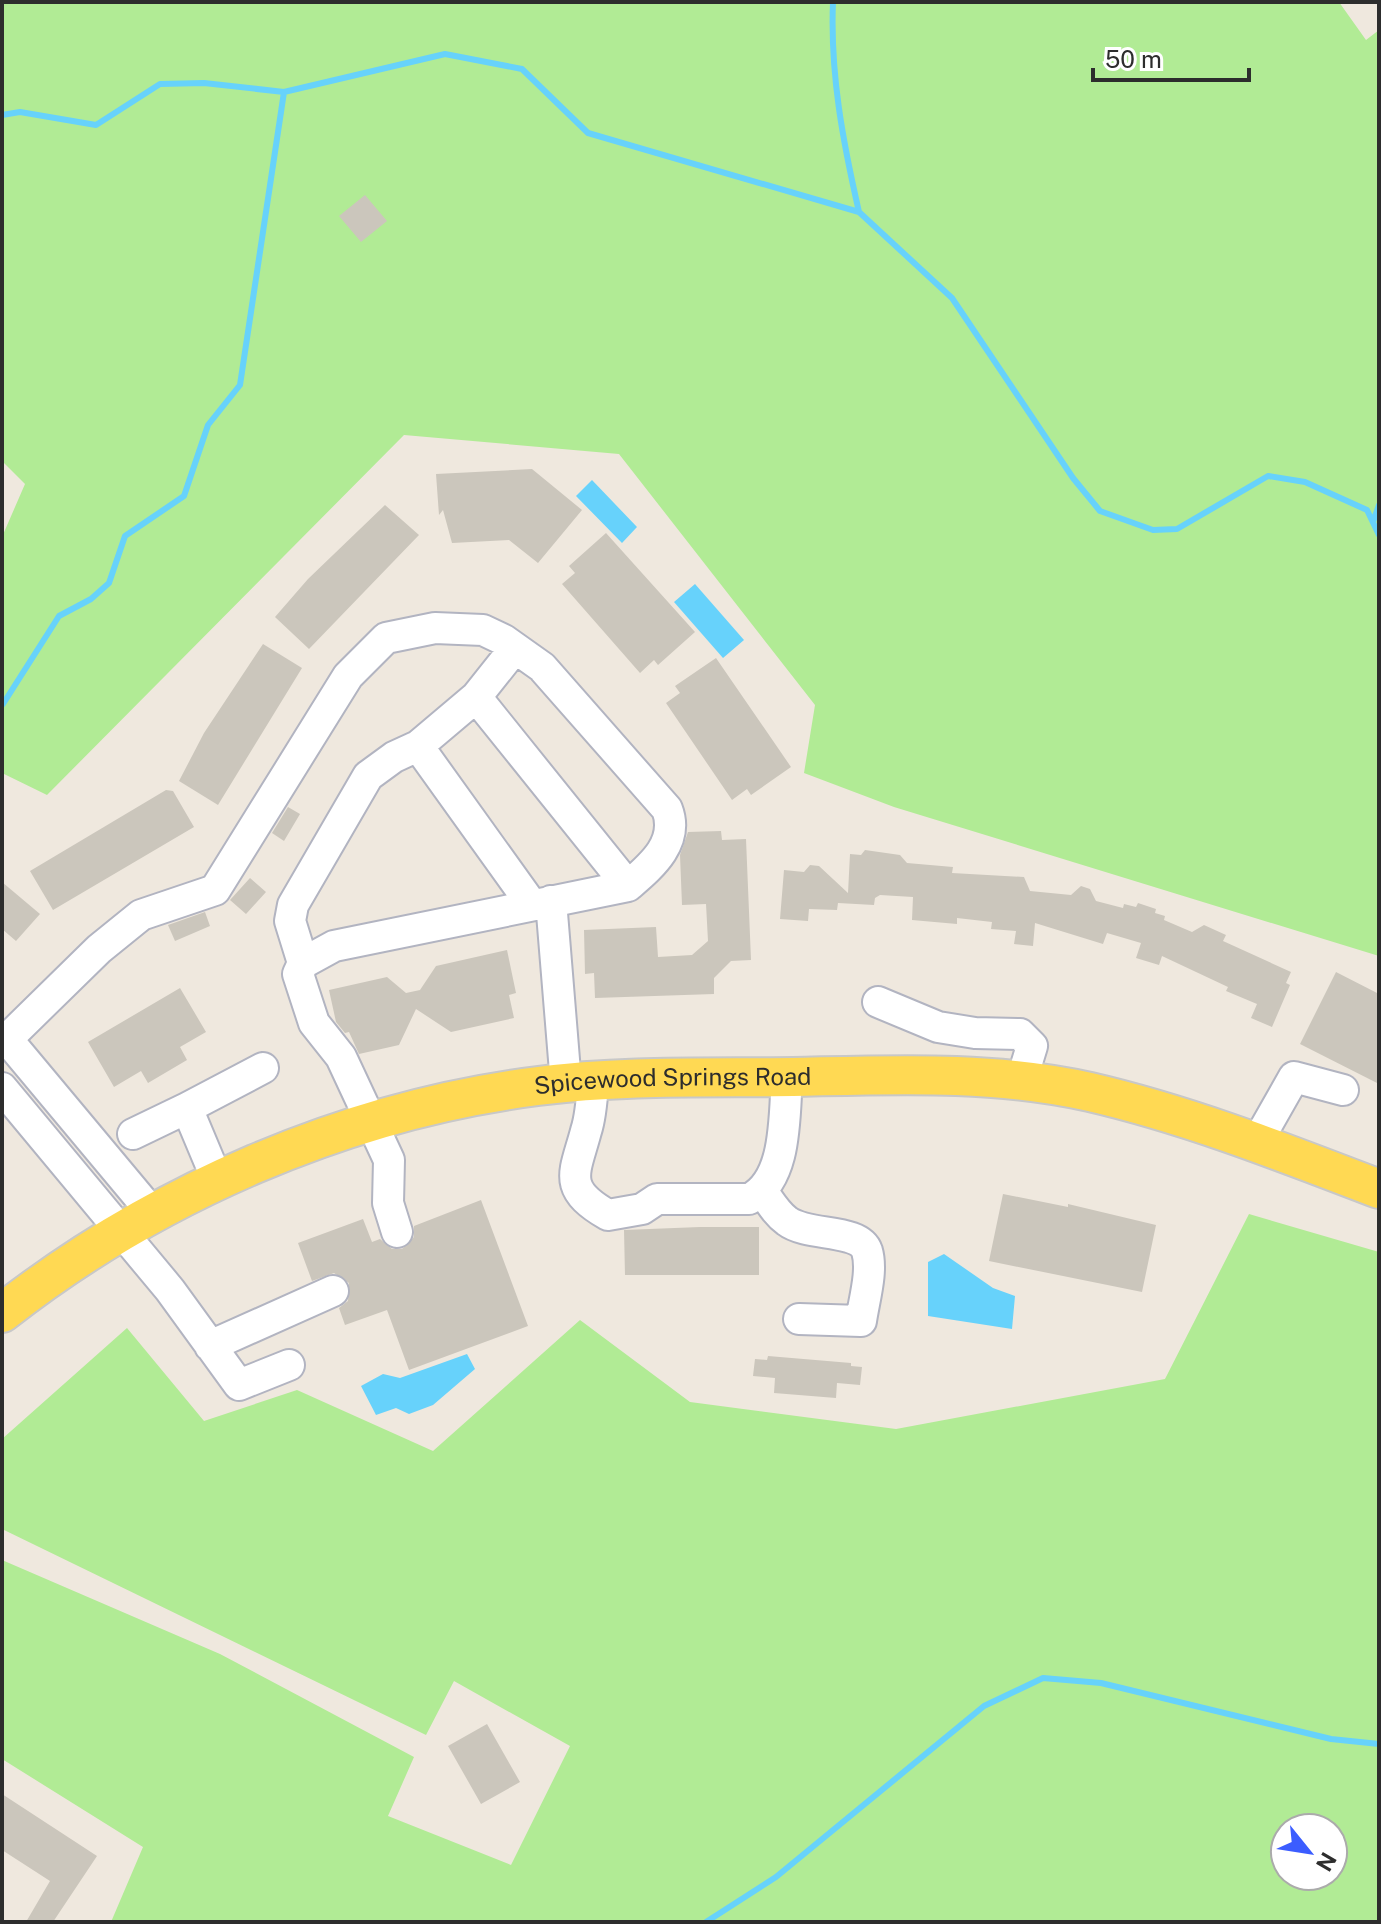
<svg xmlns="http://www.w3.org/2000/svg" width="1381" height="1924" viewBox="0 0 1381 1924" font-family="'Public Sans',sans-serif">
<rect width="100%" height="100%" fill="#efe8de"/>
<path fill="#b1eb95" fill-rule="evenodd" d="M 2,2 L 1339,2 L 1366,40 L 1379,30 L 1379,956 L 894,807 L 804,773 L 815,705 L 619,454 L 404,435 L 47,795 L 2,773 L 2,537 L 25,484 L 2,461 Z
M 1249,1214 L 1379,1252 L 1379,1922 L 111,1922 L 143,1847 L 2,1759 L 2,1560 L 220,1654 L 414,1757 L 388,1816 L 511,1865 L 570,1746 L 454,1681 L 426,1735 L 2,1529 L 2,1439 L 127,1328 L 204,1421 L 297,1390 L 433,1451 L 580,1320 L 690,1402 L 896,1429 L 1165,1379 ZM 1285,1828 L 1333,1828 L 1333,1876 L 1285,1876 Z"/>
<path fill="#67d2fb" d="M 592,480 L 637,527 L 622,543 L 576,496 Z
M 695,584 L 744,640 L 723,658 L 674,602 Z
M 944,1254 L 993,1288 L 1015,1296 L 1012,1329 L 928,1316 L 928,1262 Z
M 467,1354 L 475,1369 L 433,1405 L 409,1414 L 396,1408 L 376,1415 L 361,1386 L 383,1374 L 400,1378 Z"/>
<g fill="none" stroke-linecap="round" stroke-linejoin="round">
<path stroke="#67d2fb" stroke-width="6" d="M 833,2 C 830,74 843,142 859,212
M 2,115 L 20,112 L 96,125 L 160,84 L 204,83 L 284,92 L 445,54 L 522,69 L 588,133 L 859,212 L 952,298 L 1073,478 L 1100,511 L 1153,530 L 1177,529 L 1268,476 L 1305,482 L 1367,510 L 1379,535
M 1373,522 L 1379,505
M 3,704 L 59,616 L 91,599 L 109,583 L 125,536 L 184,496 L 208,425 L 240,385 L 284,92
M 706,1922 L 776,1877 L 984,1706 L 1043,1678 L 1101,1683 L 1331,1739 L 1379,1744"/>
</g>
<path fill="#cbc6bc" d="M 365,195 L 387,221 L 361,242 L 339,216 Z
M 532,469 L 582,510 L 538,563 L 509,540 L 452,543 L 443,510 L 439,515 L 436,474 Z
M 385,505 L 419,535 L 309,649 L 275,617 L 308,579 Z
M 606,533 L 695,632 L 658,665 L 654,660 L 640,673 L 562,584 L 575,573 L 569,566 Z
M 263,644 L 302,668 L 218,805 L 179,781 L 204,733 Z
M 716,658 L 791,767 L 751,795 L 747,789 L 732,800 L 666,703 L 680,693 L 675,686 Z
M 166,790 L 173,791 L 194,827 L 53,910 L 30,871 Z
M 288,807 L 300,814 L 284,841 L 272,833 Z
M 721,831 L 722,840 L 746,839 L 751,960 L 731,961 L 714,978 L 714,994 L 595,998 L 594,973 L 585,974 L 584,930 L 656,927 L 658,957 L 692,955 L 708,941 L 706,904 L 682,905 L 680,855 L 688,832 Z
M 865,850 L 900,855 L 907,863 L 953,867 L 952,873 L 1024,877 L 1030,891 L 1071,895 L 1081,886 L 1090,889 L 1096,901 L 1123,908 L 1124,904 L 1136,907 L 1138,903 L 1156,909 L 1155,913 L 1165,916 L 1164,920 L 1192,932 L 1204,925 L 1226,935 L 1223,941 L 1291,972 L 1286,983 L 1290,985 L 1272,1027 L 1251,1018 L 1257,1004 L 1226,991 L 1228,987 L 1162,956 L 1159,965 L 1136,958 L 1141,943 L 1107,933 L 1103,944 L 1035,923 L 1033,946 L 1014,944 L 1016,931 L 991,929 L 992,922 L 957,918 L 957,924 L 912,920 L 913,897 L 880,895 L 875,898 L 874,905 L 838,903 L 837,910 L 809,909 L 808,921 L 780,919 L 784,870 L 804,872 L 810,865 L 819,866 L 848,893 L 850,854 L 861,855 Z
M 250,878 L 266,892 L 246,914 L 230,900 Z
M 2,882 L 40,914 L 16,941 L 2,929 Z
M 205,912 L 210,926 L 175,941 L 168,925 Z
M 507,950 L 516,993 L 509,995 L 514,1018 L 451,1032 L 416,1009 L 399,1045 L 359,1054 L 349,1032 L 345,1033 L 336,1022 L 329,990 L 387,977 L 406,993 L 420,990 L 436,966 Z
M 1336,972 L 1379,994 L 1379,1084 L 1300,1044 Z
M 180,988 L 206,1032 L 180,1047 L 187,1060 L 148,1083 L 141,1071 L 114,1087 L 88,1042 Z
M 1003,1194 L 1068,1207 L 1068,1204 L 1156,1225 L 1142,1292 L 989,1261 Z
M 481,1200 L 528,1326 L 409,1370 L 387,1310 L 345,1325 L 339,1308 L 348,1301 L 349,1283 L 334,1273 L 312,1281 L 298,1243 L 363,1219 L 372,1242 L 380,1239 L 392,1249 L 402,1249 L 414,1237 L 414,1226 Z
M 700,1227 L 759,1227 L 759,1275 L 625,1275 L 624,1230 Z
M 768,1356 L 851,1363 L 851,1366 L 862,1367 L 860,1385 L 837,1383 L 836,1398 L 774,1393 L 775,1378 L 753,1376 L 755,1359 L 767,1360 Z
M 487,1724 L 520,1782 L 481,1804 L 448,1746 Z
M 2,1794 L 97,1856 L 53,1922 L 26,1922 L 50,1881 L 2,1850 Z"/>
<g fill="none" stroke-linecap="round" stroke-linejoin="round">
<g stroke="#b2b4c1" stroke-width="34">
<path id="minor" d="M 515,648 L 476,697 L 418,746 L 532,905
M 476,697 L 628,886
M 551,901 L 566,1084
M 303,963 L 290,921 L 293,905 L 368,776 L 394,757 L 418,746
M 878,1002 L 938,1027 L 975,1033 L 1020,1034 L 1032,1046 L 1021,1082
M 7,1039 L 154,1215
M 2,1044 L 99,949 L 141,915 L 215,890 L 348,676 L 386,638 L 435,628 L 483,630 L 504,640 L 542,667 L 667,809 C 680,843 650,867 628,886 L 334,946 L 303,963 L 298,974 L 314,1023 L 341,1057 L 389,1160 L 388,1203 L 397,1232
M 593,1082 C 592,1098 591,1116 586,1131 C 575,1173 561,1188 608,1215 L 642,1209 L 657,1199 L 749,1199 C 788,1180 784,1114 787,1077
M 2,1088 L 170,1290 L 239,1385 L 289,1365
M 187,1108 L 263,1068
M 133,1134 L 187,1108 L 218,1182
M 1256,1144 L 1294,1077 L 1343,1090
M 763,1192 C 770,1202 777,1214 787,1221 C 808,1237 859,1228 867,1251 C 873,1271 864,1300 861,1321 L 799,1319
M 210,1346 L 333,1291"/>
</g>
<g stroke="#c8c8c8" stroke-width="42">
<g id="major">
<path id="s1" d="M 2,1313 C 154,1194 346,1110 538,1086 C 622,1075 708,1078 793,1077 C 891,1075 993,1070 1090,1092 C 1189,1115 1285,1153 1379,1189"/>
</g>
</g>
<use href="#minor" stroke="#fff" stroke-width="30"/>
<use href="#major" stroke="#ffd953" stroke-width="38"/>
</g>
<g text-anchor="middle" stroke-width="8" stroke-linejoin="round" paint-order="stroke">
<g font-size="24" fill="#2d2d2d" stroke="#fff">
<text dy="8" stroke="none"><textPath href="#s1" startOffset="724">Spicewood Springs Road</textPath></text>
</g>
</g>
<rect width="1381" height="1924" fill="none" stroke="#2d2d2d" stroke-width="8"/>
<g transform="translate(1309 1852) rotate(120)"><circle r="38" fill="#ffffff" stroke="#ababab" stroke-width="2"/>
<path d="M0-6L14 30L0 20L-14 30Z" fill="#3b5dff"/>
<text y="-12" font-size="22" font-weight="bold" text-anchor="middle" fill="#2d2d2d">N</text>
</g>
<path d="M1093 68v12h156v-12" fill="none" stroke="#2d2d2d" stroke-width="4"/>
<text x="1105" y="68" font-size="24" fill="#2d2d2d" stroke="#ffffff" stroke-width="6" paint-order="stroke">50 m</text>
</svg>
